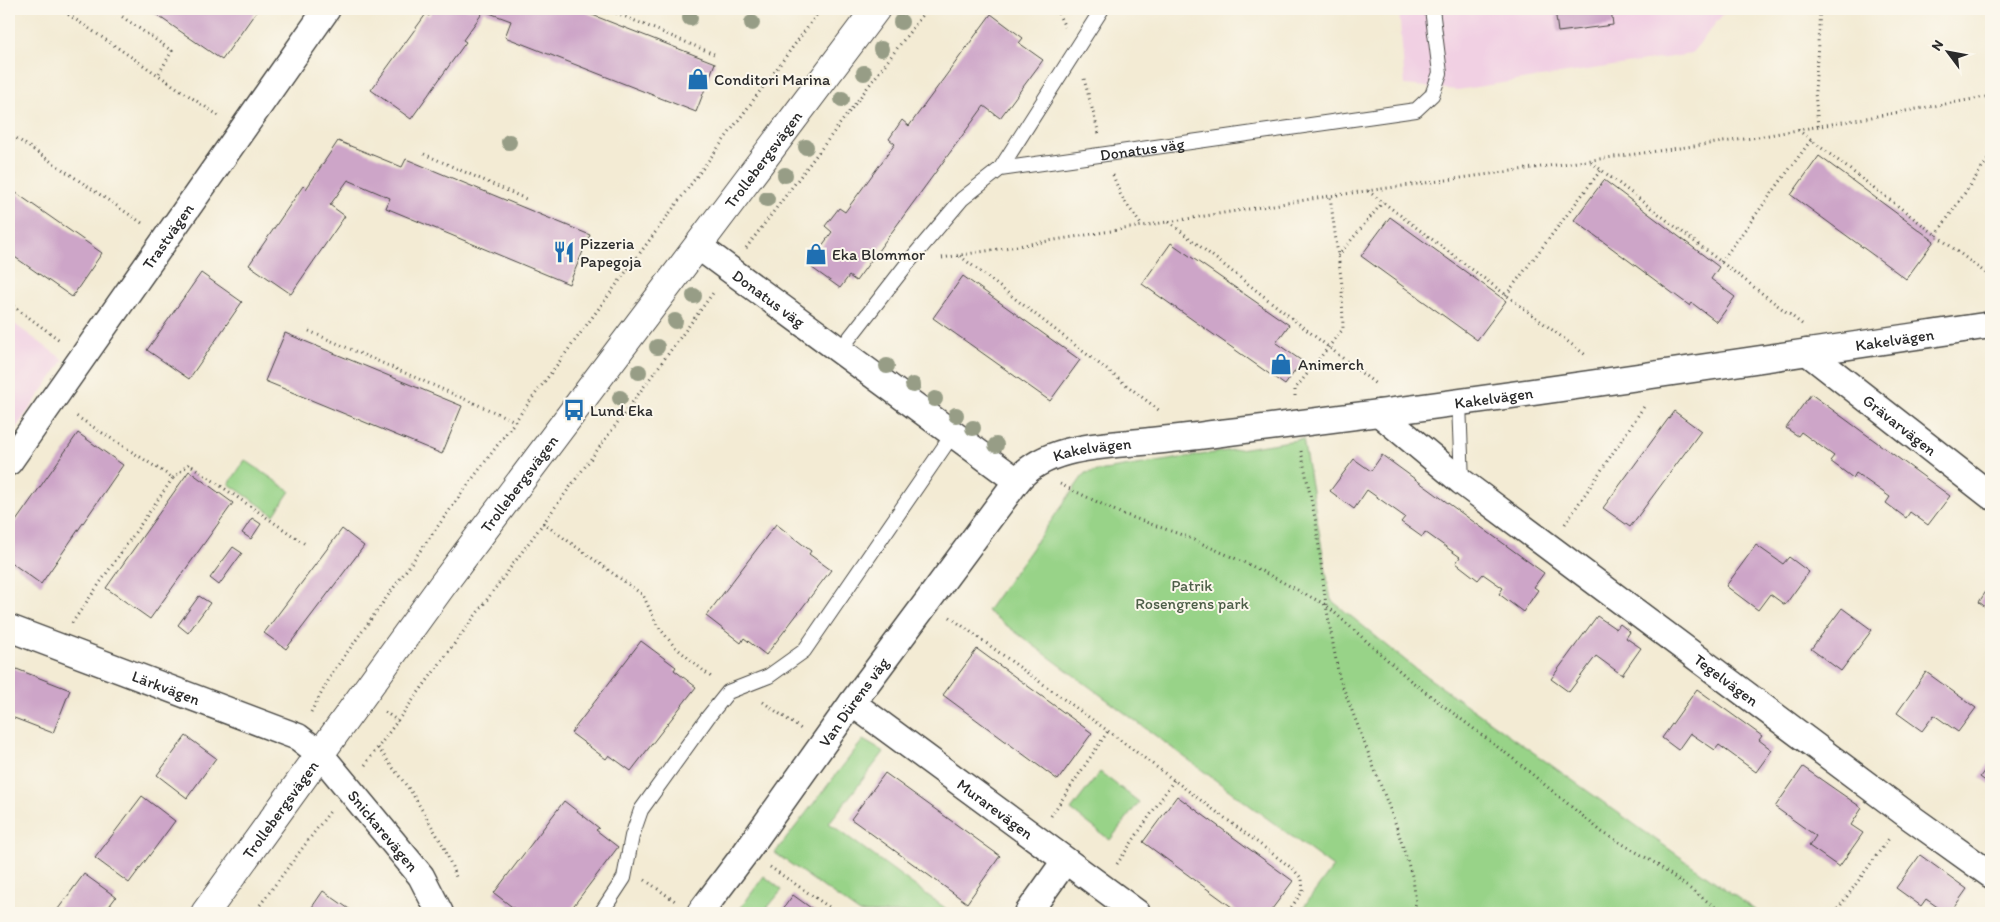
<svg xmlns="http://www.w3.org/2000/svg" width="2000" height="922" viewBox="0 0 2000 922" font-family="Itim,sans-serif">
<rect width="100%" height="100%" fill="#fbf7ec"/>
<filter id="ink" filterUnits="userSpaceOnUse"><feTurbulence type="fractalNoise" baseFrequency=".02" numOctaves="2"/><feDisplacementMap in="SourceGraphic" scale="10" xChannelSelector="R" yChannelSelector="G"/><feConvolveMatrix kernelMatrix="1 2 1 2 8 2 1 2 1" color-interpolation-filters="sRGB"/></filter>
<filter id="wash" filterUnits="userSpaceOnUse"><feTurbulence type="fractalNoise" baseFrequency=".0096" numOctaves="4" result="noise"/><feDisplacementMap in="SourceGraphic" scale="20" xChannelSelector="R" yChannelSelector="G"/><feGaussianBlur stdDeviation="1.12" result="paint"/><feColorMatrix in="noise" values="0 0 0 0 0 0 0 0 0 0 0 0 0 0 0 0 0 1.4 0 .05"/><feComposite in="paint" operator="in"/></filter>
<g filter="url(#wash)">
<rect width="100%" height="100%" fill="#f3ebd4"/>
<path fill="#f1d0e3" d="M 1399,9 L 1727,9 L 1691,54 L 1457,90 L 1405,85 Z
M 9,320 L 64,360 L 9,438 Z"/>
<path fill="#98d388" stroke="#627f5a" d="M 1303,439 L 1331,600 L 1416,669 L 1759,913 L 1299,913 L 1333,867 L 987,611 L 1085,473 Z
M 245,460 L 290,491 L 274,515 L 229,484 Z
M 863,740 L 884,752 L 829,823 L 952,913 L 860,913 L 775,853 Z
M 1100,772 L 1139,802 L 1110,840 L 1071,810 Z
M 764,876 L 782,890 L 763,913 L 737,913 Z"/>
<g id="blocks">
<path fill="#cda5c8" d="M 148,9 L 258,9 L 222,60 Z
M 434,9 L 577,9 L 715,63 L 696,112 L 505,37 L 511,21 L 484,11 L 463,40 L 466,42 L 411,119 L 371,90 L 426,14 L 429,16 Z
M 1555,9 L 1611,9 L 1613,25 L 1558,32 Z
M 991,14 L 1023,38 L 1019,43 L 1043,60 L 1000,118 L 984,106 L 856,281 L 849,276 L 840,288 L 808,265 L 832,232 L 825,226 L 839,208 L 845,212 L 895,144 L 889,139 L 902,120 L 909,126 Z
M 338,141 L 402,167 L 406,159 L 590,235 L 569,284 L 386,208 L 390,198 L 348,180 L 330,205 L 345,216 L 291,294 L 249,265 L 303,186 L 306,189 Z
M 1819,156 L 1934,241 L 1906,279 L 1791,195 Z
M 1604,180 L 1719,267 L 1711,279 L 1735,297 L 1717,322 L 1692,303 L 1690,306 L 1574,220 Z
M 9,188 L 102,253 L 72,297 L 9,253 Z
M 1390,217 L 1506,301 L 1477,340 L 1361,256 Z
M 1171,243 L 1289,325 L 1276,343 L 1302,361 L 1285,385 L 1142,284 Z
M 201,273 L 242,302 L 189,379 L 147,350 Z
M 963,276 L 1080,360 L 1050,401 L 933,318 Z
M 285,333 L 462,406 L 442,454 L 265,381 Z
M 1811,394 L 1950,496 L 1928,525 L 1910,512 L 1906,518 L 1886,503 L 1890,497 L 1856,473 L 1853,478 L 1841,469 L 1830,461 L 1834,456 L 1801,432 L 1798,436 L 1786,428 Z
M 1674,411 L 1701,431 L 1630,527 L 1603,508 Z
M 78,433 L 123,465 L 41,584 L 9,561 L 9,531 Z
M 1382,455 L 1544,573 L 1534,587 L 1538,590 L 1523,612 L 1499,594 L 1503,588 L 1483,574 L 1478,580 L 1456,563 L 1460,557 L 1425,532 L 1422,537 L 1401,522 L 1405,517 L 1367,490 L 1354,509 L 1330,491 L 1354,459 L 1371,471 Z
M 189,471 L 233,503 L 150,619 L 106,588 Z
M 252,518 L 261,524 L 251,539 L 242,533 Z
M 776,524 L 811,551 L 809,554 L 831,570 L 766,655 L 744,638 L 741,643 L 706,616 Z
M 342,529 L 364,546 L 286,649 L 264,633 Z
M 1756,545 L 1783,564 L 1789,557 L 1809,572 L 1785,605 L 1770,594 L 1758,610 L 1726,586 Z
M 233,547 L 242,553 L 219,585 L 210,578 Z
M 1991,584 L 1991,611 L 1979,602 Z
M 199,596 L 210,603 L 188,633 L 178,625 Z
M 1842,608 L 1872,630 L 1841,671 L 1811,649 Z
M 1597,616 L 1616,629 L 1620,624 L 1630,632 L 1626,638 L 1641,648 L 1622,675 L 1596,656 L 1569,692 L 1551,679 Z
M 641,641 L 676,667 L 674,670 L 696,687 L 631,771 L 609,755 L 606,759 L 571,733 Z
M 977,649 L 1092,733 L 1058,780 L 943,695 Z
M 9,666 L 70,690 L 53,733 L 9,716 Z
M 1926,672 L 1976,708 L 1958,732 L 1934,715 L 1922,731 L 1897,713 Z
M 1697,689 L 1762,736 L 1759,740 L 1772,750 L 1756,772 L 1719,745 L 1715,750 L 1690,733 L 1678,750 L 1662,738 Z
M 186,736 L 216,758 L 187,798 L 157,775 Z
M 1991,761 L 1991,785 L 1980,777 Z
M 1803,767 L 1862,808 L 1851,825 L 1863,833 L 1839,867 L 1809,846 L 1816,836 L 1775,807 Z
M 885,773 L 1000,856 L 967,903 L 851,819 Z
M 142,796 L 175,821 L 129,883 L 95,858 Z
M 1177,796 L 1293,881 L 1269,913 L 1240,913 L 1143,842 Z
M 564,801 L 599,828 L 596,830 L 618,847 L 568,913 L 520,913 L 494,893 Z
M 1920,855 L 1967,889 L 1950,913 L 1946,913 L 1926,899 L 1921,906 L 1896,888 Z
M 84,874 L 116,897 L 104,913 L 55,913 Z
M 323,891 L 355,913 L 308,913 Z
M 793,895 L 818,913 L 780,913 Z"/>
</g>
</g>
<g filter="url(#ink)">
<use href="#blocks" fill-opacity="0" stroke="#494844" stroke-width="1"/>
<g fill="none" stroke-linecap="round" stroke-linejoin="round">
<g stroke="#494844" stroke-width="16">
<g id="lane">
<path d="M 1000,169 L 1102,9"/>
<path id="s1" d="M 840,350 L 907,264 L 962,199 L 1000,169 L 1416,110 L 1432,95 L 1440,73 L 1432,9"/>
<path d="M 1459,403 L 1462,482"/>
<path d="M 601,913 L 624,878 L 632,836 L 641,810 L 708,717 L 728,692 L 769,676 L 804,651 L 953,434"/>
</g>
</g>
<g stroke="#494844" stroke-width="29">
<g id="street">
<path id="s2" d="M 698,246 L 1017,481"/>
<path id="s3" d="M 1807,352 L 1991,496"/>
<path id="s4" d="M 1379,413 L 1462,482 L 1906,814 L 1991,875"/>
<path id="s5" d="M 9,462 L 327,9"/>
<path id="s6" d="M 9,628 L 298,737 L 320,754 L 421,876 L 440,913"/>
<path id="s7" d="M 852,703 L 1137,913"/>
<path id="s8" d="M 700,913 L 746,852 L 852,703 L 1017,481 C 1047,444 1108,446 1151,441 C 1174,439 1198,436 1221,433 C 1478,402 1735,363 1991,325"/>
<path d="M 1028,913 L 1065,861"/>
</g>
</g>
<g stroke="#494844" stroke-width="30">
<g id="secondary">
<path id="s9" d="M 205,913 L 441,587 L 876,9"/>
</g>
</g>
<path stroke="#494844" stroke-width="3" stroke-dasharray="1 4" stroke-linecap="butt" d="M 60,9 L 219,116
M 126,9 L 121,16 L 172,51 L 158,75
M 607,9 L 714,54
M 1056,9 L 1065,27
M 1084,79 L 1099,134
M 1818,126 L 1815,92 L 1820,9
M 1798,130 L 1991,277
M 9,144 L 16,138 L 142,223
M 424,154 L 526,199
M 1591,162 L 1802,324
M 1113,175 L 1121,196 L 1142,226
M 1368,191 L 1587,356
M 1169,222 L 1377,385
M 1936,235 L 1991,155
M 746,248 L 927,9
M 960,256 L 1160,411
M 1338,256 L 1383,202
M 942,258 L 1330,196 L 1752,138 L 1991,96
M 1721,262 L 1811,140
M 1506,295 L 1601,170
M 9,303 L 61,341
M 309,331 L 515,421
M 1295,396 L 1295,389 L 1343,329 L 1342,285 L 1330,196
M 1301,451 L 1316,523 L 1326,605 L 1339,677 L 1396,825 L 1413,879 L 1416,903 L 1413,913
M 173,478 L 189,464 L 305,544
M 1060,484 L 1120,513 L 1185,536 L 1252,566 L 1326,605 L 1411,681 L 1516,761 L 1602,832 L 1655,863 L 1723,913
M 543,523 L 643,595 L 657,625 L 674,646 L 711,677
M 1565,524 L 1645,405
M 950,617 L 1108,731 L 1293,869 L 1302,879 L 1303,891 L 1287,913
M 72,623 L 173,478 L 76,416
M 763,702 L 801,729
M 311,712 L 333,672 L 456,501 L 821,9
M 385,712 L 398,721
M 378,748 L 412,793 L 444,847 L 456,877
M 365,765 L 713,293
M 1051,816 L 1108,731
M 1117,864 L 1174,780
M 770,867 L 838,913
M 645,880 L 675,901
M 254,913 L 331,810
M 1835,913 L 1890,837"/>
<use href="#lane" stroke="#fff" stroke-width="14"/>
<use href="#street" stroke="#fff" stroke-width="26"/>
<use href="#secondary" stroke="#fff" stroke-width="28"/>
</g>
<g fill="#979d86">
<circle cx="690" cy="18" r="8"/>
<circle cx="901" cy="22" r="8"/>
<circle cx="752" cy="23" r="8"/>
<circle cx="881" cy="49" r="8"/>
<circle cx="864" cy="73" r="8"/>
<circle cx="842" cy="99" r="8"/>
<circle cx="509" cy="142" r="8"/>
<circle cx="806" cy="147" r="8"/>
<circle cx="785" cy="175" r="8"/>
<circle cx="767" cy="199" r="8"/>
<circle cx="694" cy="296" r="8"/>
<circle cx="675" cy="321" r="8"/>
<circle cx="657" cy="347" r="8"/>
<circle cx="887" cy="366" r="8"/>
<circle cx="639" cy="372" r="8"/>
<circle cx="913" cy="385" r="8"/>
<circle cx="620" cy="398" r="8"/>
<circle cx="935" cy="399" r="8"/>
<circle cx="956" cy="415" r="8"/>
<circle cx="973" cy="428" r="8"/>
<circle cx="996" cy="445" r="8"/>
</g>
</g>
<defs>
<g id="shop-bare" transform="scale(1.725)"><path d="M-5-2.5h2.3a2.7 3.5 0 0 1 5.4 0H5L5.5 6h-11ZM-1.5-2.5h3a1.5 2.3 0 0 0-3 0Z" fill="#1f6fb2" stroke="#fbf7ec" stroke-width="2.5" paint-order="stroke"/></g>
<g id="restaurant-bare" transform="scale(1.725)"><path d="M-5-6h1v4h1v-4h1v4h1v-4h1v5L-1.5 .5V6h-2V.5L-5-1ZM5-6V6H3V1.5H1.5Q1.5-4 5-6Z" fill="#1f6fb2" stroke="#fbf7ec" stroke-width="2.5" paint-order="stroke"/></g>
<g id="bus-bare" transform="scale(1.725)"><path d="M-5-6H5V4H4V6H2V4H-2V6H-4V4H-5ZM-3.5-4V0h7V-4ZM-3.5 1.2v1.5H-2V1.2ZM2 1.2v1.5H3.5V1.2Z" fill="#1f6fb2" stroke="#fbf7ec" stroke-width="2.5" paint-order="stroke"/></g>
</defs>
<g fill-rule="evenodd">
<use href="#shop-bare" x="698" y="79"/>
<use href="#restaurant-bare" x="564" y="252"/>
<use href="#shop-bare" x="816" y="254"/>
<use href="#shop-bare" x="1281" y="364"/>
<use href="#bus-bare" x="574" y="410"/>
</g>
<g text-anchor="middle" stroke-width="4" stroke-linejoin="round" paint-order="stroke">
<g font-size="16" fill="#2b2b2b" stroke="#fbf7ec" text-anchor="start">
<text x="714" y="85">Conditori Marina</text>
<text x="580" y="249">Pizzeria<tspan x="580" dy="18">Papegoja</tspan></text>
<text x="832" y="260">Eka Blommor</text>
<text x="1298" y="370">Animerch</text>
<text x="590" y="416">Lund Eka</text>
</g>
<g font-size="16" fill="#2b2b2b" stroke="#fbf7ec">
<text dy="6" stroke="none"><textPath href="#s1" startOffset="386">Donatus väg</textPath></text>
<text dy="6" stroke="none"><textPath href="#s9" startOffset="938">Trollebergsvägen</textPath></text>
<text dy="6" stroke="none"><textPath href="#s5" startOffset="276">Trastvägen</textPath></text>
<text dy="6" stroke="none"><textPath href="#s2" startOffset="88">Donatus väg</textPath></text>
<text dy="6" stroke="none"><textPath href="#s8" startOffset="1430">Kakelvägen</textPath></text>
<text dy="6" stroke="none"><textPath href="#s8" startOffset="1025">Kakelvägen</textPath></text>
<text dy="6" stroke="none"><textPath href="#s3" startOffset="118">Grävarvägen</textPath></text>
<text dy="6" stroke="none"><textPath href="#s8" startOffset="620">Kakelvägen</textPath></text>
<text dy="6" stroke="none"><textPath href="#s9" startOffset="532">Trollebergsvägen</textPath></text>
<text dy="6" stroke="none"><textPath href="#s4" startOffset="438">Tegelvägen</textPath></text>
<text dy="6" stroke="none"><textPath href="#s6" startOffset="168">Lärkvägen</textPath></text>
<text dy="6" stroke="none"><textPath href="#s8" startOffset="261">Van Dürens väg</textPath></text>
<text dy="6" stroke="none"><textPath href="#s9" startOffset="128">Trollebergsvägen</textPath></text>
<text dy="6" stroke="none"><textPath href="#s7" startOffset="178">Murarevägen</textPath></text>
<text dy="6" stroke="none"><textPath href="#s6" startOffset="436">Snickarevägen</textPath></text>
</g>
<g font-size="16" fill="#4c5d47" stroke="#fbf7ec">
<text x="1192" y="591">Patrik<tspan x="1192" dy="18">Rosengrens park</tspan></text>
</g>
</g>
<rect width="2000" height="922" fill="none" stroke="#fbf7ec" stroke-width="30"/>
<g transform="translate(1948 52) rotate(302)" stroke="#fbf7ec" stroke-width="4" paint-order="stroke">
<path d="M0-4L9 19L0 12L-9 19Z" fill="#2b2b2b"/>
<text y="-8" font-size="14" font-weight="bold" text-anchor="middle" fill="#2b2b2b">N</text>
</g>
</svg>
